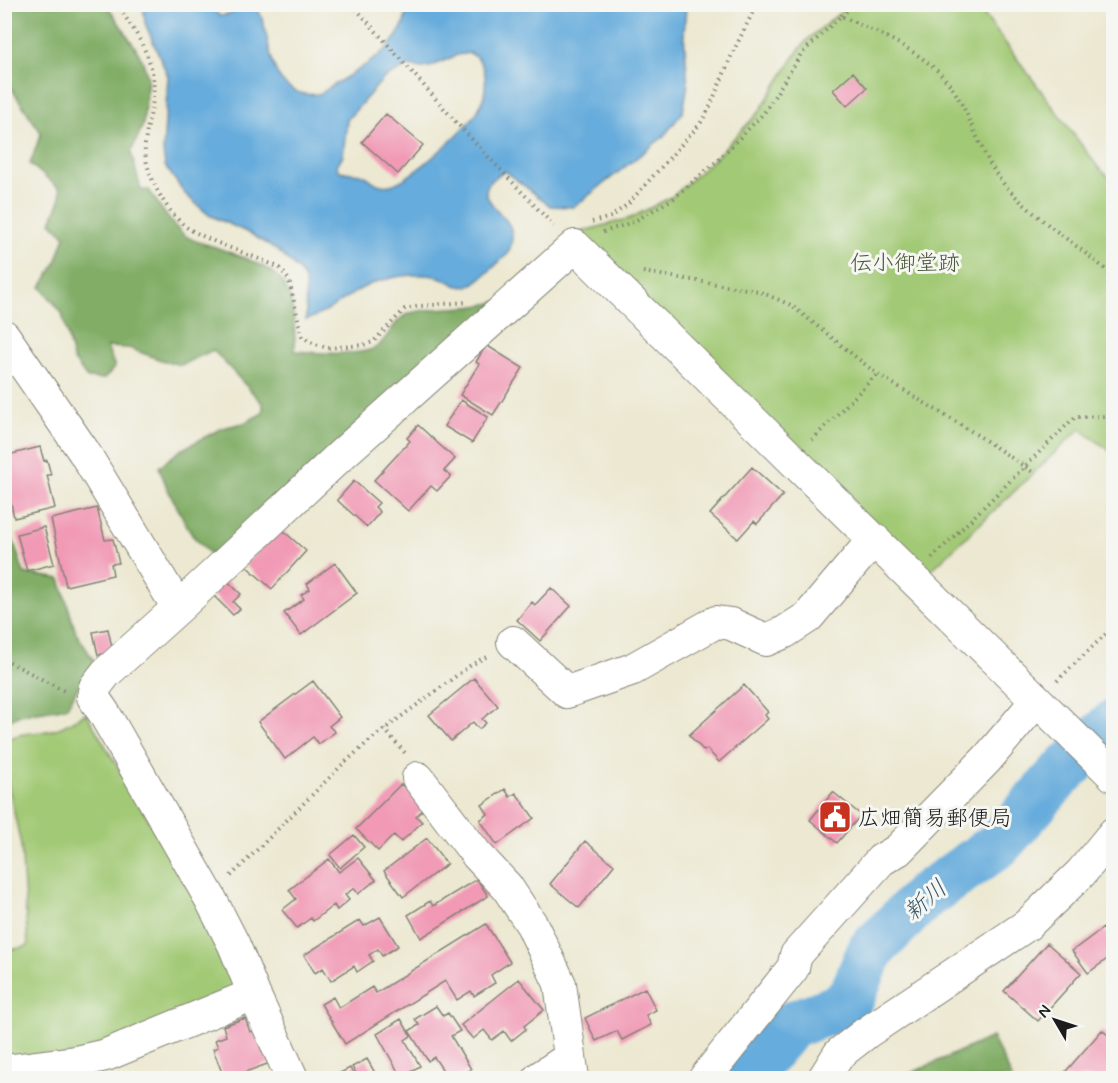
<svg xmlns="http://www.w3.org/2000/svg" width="1118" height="1083" viewBox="0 0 1118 1083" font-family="Mynerve,'Klee One',sans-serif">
<rect width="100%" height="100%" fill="#f6f6f2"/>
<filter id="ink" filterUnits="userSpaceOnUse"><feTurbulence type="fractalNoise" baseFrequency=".0167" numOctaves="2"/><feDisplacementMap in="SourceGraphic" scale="12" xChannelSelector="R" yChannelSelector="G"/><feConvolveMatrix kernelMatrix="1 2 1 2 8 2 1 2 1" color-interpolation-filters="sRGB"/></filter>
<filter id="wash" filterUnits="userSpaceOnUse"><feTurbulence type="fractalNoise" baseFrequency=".008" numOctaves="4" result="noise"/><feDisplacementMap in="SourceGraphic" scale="24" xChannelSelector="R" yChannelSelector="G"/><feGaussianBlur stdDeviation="1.35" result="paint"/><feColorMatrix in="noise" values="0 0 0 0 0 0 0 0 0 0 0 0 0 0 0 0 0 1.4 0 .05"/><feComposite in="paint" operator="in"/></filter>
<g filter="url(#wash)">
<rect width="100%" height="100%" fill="#ece8d1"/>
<path fill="#a2c974" stroke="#5f7248" stroke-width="1.5" d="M 849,5 L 977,5 L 1098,167 L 1113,181 L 1113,453 L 1080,429 L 925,576 L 577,233 L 631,218 L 673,196 L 716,157 L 759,112 L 798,51 L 808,39 Z
M 86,713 L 223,947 L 241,993 L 106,1049 L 5,1066 L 5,951 L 28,946 L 21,845 L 5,770 L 4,741 C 23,730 36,735 56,729 C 66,726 76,719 86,713 Z"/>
<path fill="#81ad66" stroke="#4e6441" stroke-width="1.5" d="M 4,5 L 107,5 L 135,47 L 143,62 L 148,78 L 143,125 L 131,152 L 141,190 L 149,190 C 159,205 169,222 183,234 C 192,242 207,244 218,248 C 233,254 265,264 277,276 C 295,293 295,327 295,351 C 313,353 364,357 378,346 C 389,337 395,318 410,313 C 439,305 470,311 498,301 L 213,557 L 192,535 L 167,488 L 159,467 L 181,450 L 222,428 L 244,423 L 263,413 L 263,404 L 213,350 L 181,365 L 161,360 L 129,348 L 107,347 L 115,367 L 104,379 L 87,378 L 73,359 L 62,313 L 41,287 L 56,263 L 65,236 L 51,222 L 60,200 L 60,189 L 30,164 L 41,133 L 9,85 L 5,72 Z
M 4,512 L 24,573 L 60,579 L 76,633 L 98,667 L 81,682 L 67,707 L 20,715 L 5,722 Z
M 992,1037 L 1012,1078 L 900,1078 Z"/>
<path fill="#66acdc" stroke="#41647c" stroke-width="1.5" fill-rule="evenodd" d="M 143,5 L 209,5 L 220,16 L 231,14 L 238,5 L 255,5 C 270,23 266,69 286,85 C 295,93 309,97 321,93 C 327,90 334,84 340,81 C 364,66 389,53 402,27 C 406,21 406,12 406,5 L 686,5 L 684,35 L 688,84 L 683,112 L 663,137 L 574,207 L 550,206 L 505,171 C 496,177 486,182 486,194 C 496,218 522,219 508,254 C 497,263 485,277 473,284 C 458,292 451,280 439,277 C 420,272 397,276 379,281 C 352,289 333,312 306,320 L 305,280 L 299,271 L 278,251 L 251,234 L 209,215 L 186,195 L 165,166 L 163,152 L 168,76 L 145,23 ZM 470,53 C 490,63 488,93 478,110 C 468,128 410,181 390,185 C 375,188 373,178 361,174 C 354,172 346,174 338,170 L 337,165 L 343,156 L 347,120 L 384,78 L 408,66 L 422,68 L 430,67 L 457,55 Z"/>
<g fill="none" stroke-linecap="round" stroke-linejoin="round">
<path stroke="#66acdc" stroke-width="48" d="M 746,1078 L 791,1025 L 837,1008 L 852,995 L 871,950 L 925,896 L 998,845 L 1058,777 L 1114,723"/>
</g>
<g id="blocks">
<path fill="#f199b5" d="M 853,72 L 867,88 L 847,106 L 833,90 Z
M 386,114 L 423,145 L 398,174 L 362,142 Z
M 486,345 L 523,368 L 493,415 L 460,395 L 479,364 L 476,362 Z
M 461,400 L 488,417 L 472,443 L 444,426 Z
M 418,425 L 455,459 L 444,471 L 451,476 L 437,491 L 431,486 L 408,511 L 374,480 L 410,441 L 407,438 Z
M 40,447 L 44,461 L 47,460 L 51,475 L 47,475 L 55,508 L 14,518 L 11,503 L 4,505 L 4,471 L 6,471 L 4,456 Z
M 752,467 L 783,495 L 757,524 L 754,521 L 738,539 L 710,514 Z
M 354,481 L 379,503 L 375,507 L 380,512 L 367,527 L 337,500 Z
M 97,508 L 105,540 L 113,539 L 119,563 L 111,564 L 113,575 L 66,586 L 51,519 Z
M 44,527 L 54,564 L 27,571 L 17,534 Z
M 279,527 L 306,551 L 272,589 L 245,565 Z
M 335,563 L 357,593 L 301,635 L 284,613 L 304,599 L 301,595 L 310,589 L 307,584 Z
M 226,580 L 241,594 L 233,602 L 240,609 L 233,615 L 212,594 Z
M 551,588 L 571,606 L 540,641 L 517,620 L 532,602 L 535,605 Z
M 108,629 L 113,652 L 98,655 L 93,632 Z
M 474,678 L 498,706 L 482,719 L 486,723 L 479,729 L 473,722 L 451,741 L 429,715 Z
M 313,681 L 340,717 L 329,726 L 335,732 L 319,744 L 313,737 L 285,759 L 258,722 Z
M 744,685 L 768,712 L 765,715 L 768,719 L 719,762 L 707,749 L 704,751 L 689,735 Z
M 401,784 L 425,808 L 416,816 L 422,822 L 401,842 L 394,835 L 378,851 L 356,829 Z
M 505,789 L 510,797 L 516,793 L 534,818 L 497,845 L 480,820 L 488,814 L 482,805 Z
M 833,792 L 861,815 L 837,843 L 810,820 Z
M 354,835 L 364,847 L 340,868 L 330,855 Z
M 427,838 L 447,864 L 403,897 L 384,871 Z
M 585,841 L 614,865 L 579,908 L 550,884 Z
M 358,858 L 376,880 L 358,894 L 354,888 L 345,895 L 349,900 L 337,910 L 334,905 L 313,921 L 311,918 L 297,928 L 282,910 L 296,899 L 289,890 L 329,859 L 339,872 Z
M 477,879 L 488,896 L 421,938 L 408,915 L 430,901 L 433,906 Z
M 380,917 L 398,946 L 382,956 L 378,949 L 369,955 L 373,961 L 357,972 L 354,966 L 331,981 L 323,968 L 315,973 L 304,955 L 360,920 L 364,926 Z
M 486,924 L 510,962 L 491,975 L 495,983 L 474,996 L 471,991 L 457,1000 L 445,981 L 345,1044 L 321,1004 L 333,997 L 339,1008 L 372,987 L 376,993 Z
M 1103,928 L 1114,943 L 1114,954 L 1088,973 L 1072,951 Z
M 1047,943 L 1081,973 L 1038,1021 L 1004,991 Z
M 519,979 L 544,1010 L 524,1026 L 526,1029 L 511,1041 L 504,1031 L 492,1040 L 484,1030 L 473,1039 L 461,1025 Z
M 645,988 L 656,1010 L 646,1015 L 651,1025 L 622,1040 L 617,1031 L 596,1041 L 585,1018 Z
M 436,1006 L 443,1016 L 448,1013 L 460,1031 L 451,1036 L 471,1069 L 456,1078 L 448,1078 L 434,1057 L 428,1061 L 409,1031 L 419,1025 L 415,1019 Z
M 245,1018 L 250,1032 L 258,1029 L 270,1063 L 229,1078 L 224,1078 L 213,1049 L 218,1047 L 215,1040 L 226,1036 L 223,1026 Z
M 401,1019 L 411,1036 L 405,1040 L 420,1066 L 401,1077 L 377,1034 Z
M 1102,1030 L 1114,1040 L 1114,1078 L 1060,1078 Z
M 367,1059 L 378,1078 L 359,1078 L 352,1067 Z
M 350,1068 L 355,1078 L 330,1078 Z"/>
</g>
</g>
<g filter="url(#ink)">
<use href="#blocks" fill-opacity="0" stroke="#848276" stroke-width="1.5"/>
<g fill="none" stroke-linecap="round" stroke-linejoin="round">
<g stroke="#848276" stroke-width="34">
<path id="minor" d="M 4,336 L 84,452 L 178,608
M 513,642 L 567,692 L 633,669 L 716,622 L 731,624 L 766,640 L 785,632 L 808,617 L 874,539
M 418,778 L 477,855 L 507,887 L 532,925 L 560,984 L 573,1078
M 4,1071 L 75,1062 L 106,1055 L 254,994
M 292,1078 L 254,994 L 234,945 L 210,898 L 104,713 L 93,697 L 95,687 L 106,673 L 178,608 L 340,456 L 575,246 L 1114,776
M 539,1078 L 569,1058
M 705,1078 L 793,968 L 796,955 L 881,860 L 898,850 L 987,759 L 1037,700
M 824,1078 L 839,1054 L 866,1033 L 1027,925 L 1081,873 L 1114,833"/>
</g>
<path stroke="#848276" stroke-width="4" stroke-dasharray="1.5 4.5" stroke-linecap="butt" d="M 116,4 C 132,26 149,50 153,77 C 156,104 147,120 145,145 C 143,172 168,217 191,230 C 219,246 251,254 280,268 L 289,280 L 302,336 L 310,342 L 327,348 L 363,345 L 373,342 L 405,309 L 420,306 L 467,302
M 352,4 L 464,131 L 554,226
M 841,16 L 855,4
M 592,222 L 611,217 L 628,204 L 700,124 L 709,109 L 733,52 L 757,4
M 603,232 L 633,222 L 674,198 L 718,160 L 764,113 L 801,54 L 841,16 C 881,34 933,55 956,94 C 973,122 982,157 1003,183 C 1035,220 1078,244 1114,277
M 643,272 L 758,291 L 791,305 L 877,374 L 979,436 L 1034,473
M 812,440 L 877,374
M 932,558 L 1075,417 L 1114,416
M 4,659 L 66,692
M 1057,681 L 1114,626
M 384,729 L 405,753
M 231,876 L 342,765 L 375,736 L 471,665 L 489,655"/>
<use href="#minor" stroke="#fff" stroke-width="32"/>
</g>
</g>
<defs>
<g id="civic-square" transform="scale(1.725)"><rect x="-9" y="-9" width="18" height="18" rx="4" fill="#c8321e" stroke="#f6f6f2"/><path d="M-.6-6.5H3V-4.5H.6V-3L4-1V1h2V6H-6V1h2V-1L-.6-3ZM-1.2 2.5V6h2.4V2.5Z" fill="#fff"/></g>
</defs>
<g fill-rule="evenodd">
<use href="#civic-square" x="835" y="817"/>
</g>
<g text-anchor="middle" stroke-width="6" stroke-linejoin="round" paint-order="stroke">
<g font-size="22" fill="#4b593b" stroke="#f6f6f2">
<text x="905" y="270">伝小御堂跡</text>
</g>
<g font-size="22" fill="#1c1c1c" stroke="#f6f6f2" text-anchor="start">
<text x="858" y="825">広畑簡易郵便局</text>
</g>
<g font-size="24" font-style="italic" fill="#3a5669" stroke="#f6f6f2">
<text transform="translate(925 900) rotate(-41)" y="8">新川</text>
</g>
</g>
<rect width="1118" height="1083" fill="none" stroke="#f6f6f2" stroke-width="24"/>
<g transform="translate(1055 1020) rotate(309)" stroke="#f6f6f2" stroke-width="4.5" paint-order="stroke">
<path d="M0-4.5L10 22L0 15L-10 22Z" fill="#1c1c1c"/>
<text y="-9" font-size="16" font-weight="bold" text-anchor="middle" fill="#1c1c1c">N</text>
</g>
</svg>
